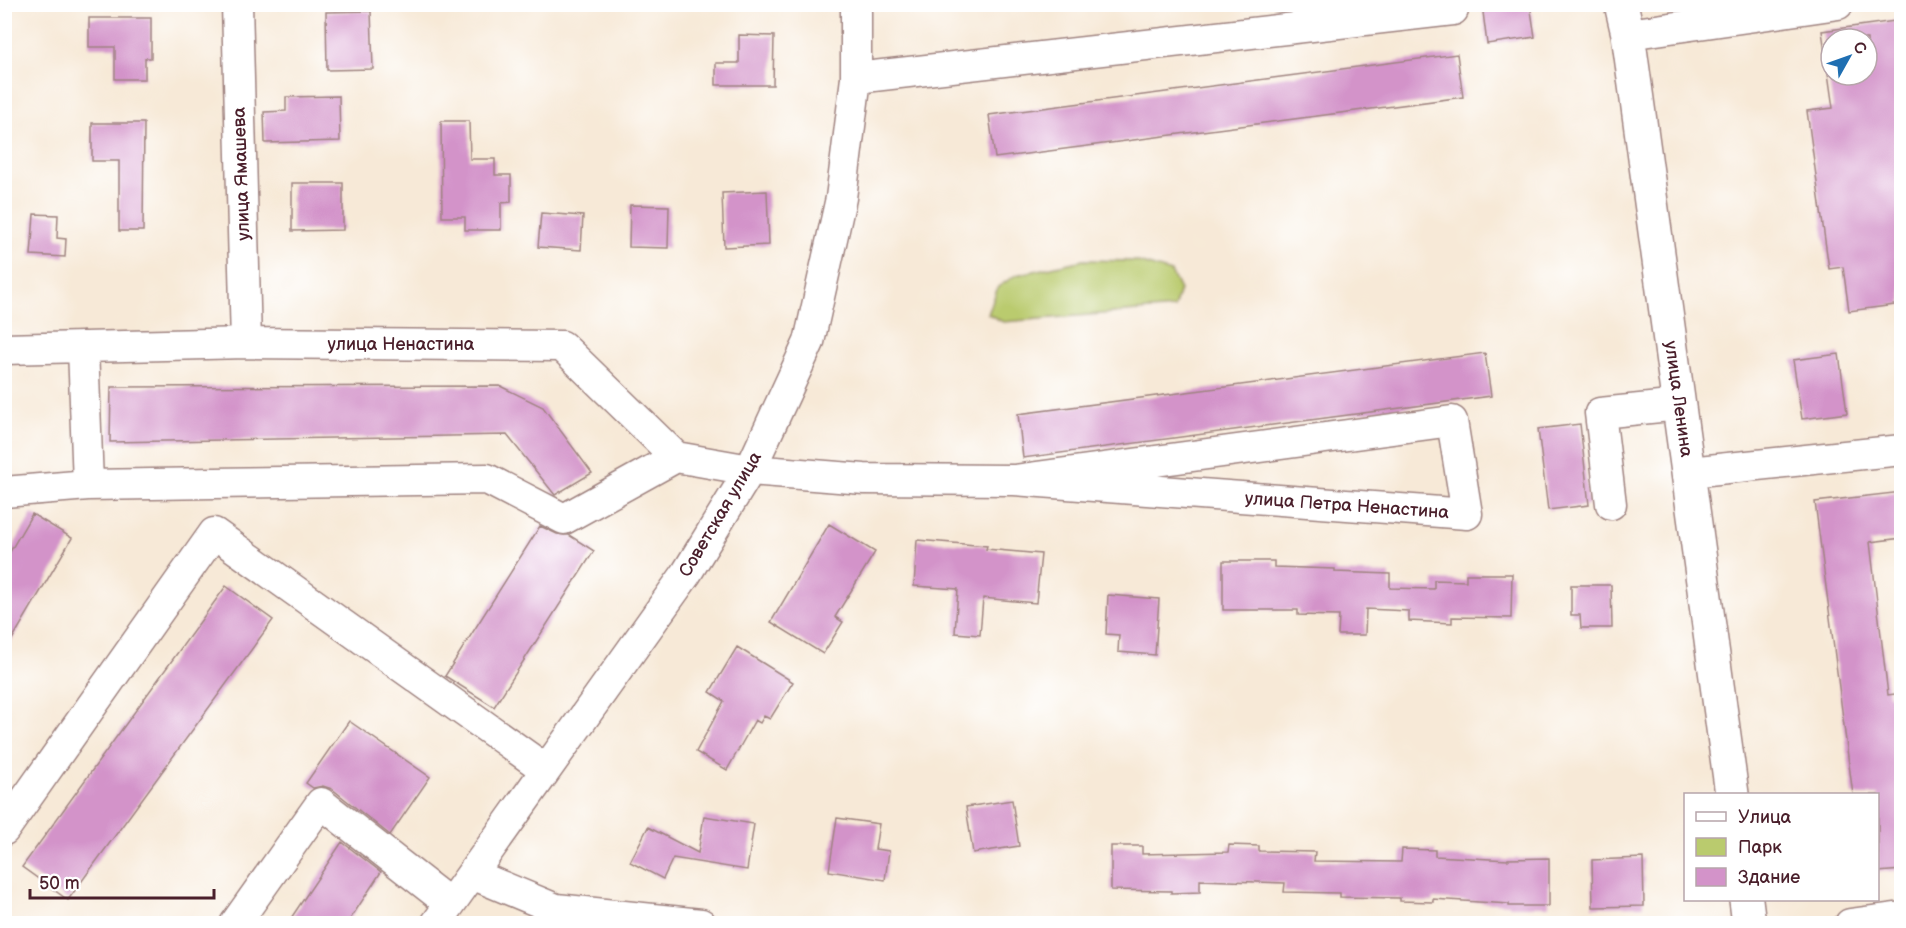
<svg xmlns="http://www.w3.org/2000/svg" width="1906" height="928" viewBox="0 0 1906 928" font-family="'Balsamiq Sans',sans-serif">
<rect width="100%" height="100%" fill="#fff"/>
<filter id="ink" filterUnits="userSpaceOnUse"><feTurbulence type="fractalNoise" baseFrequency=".0167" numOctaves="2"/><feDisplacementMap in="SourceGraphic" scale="12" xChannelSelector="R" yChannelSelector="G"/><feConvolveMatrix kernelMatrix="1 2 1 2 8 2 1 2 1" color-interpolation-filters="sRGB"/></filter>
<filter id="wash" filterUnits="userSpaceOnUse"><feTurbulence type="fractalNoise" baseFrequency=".008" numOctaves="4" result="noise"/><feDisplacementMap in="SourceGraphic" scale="24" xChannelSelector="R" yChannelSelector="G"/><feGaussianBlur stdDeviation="1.35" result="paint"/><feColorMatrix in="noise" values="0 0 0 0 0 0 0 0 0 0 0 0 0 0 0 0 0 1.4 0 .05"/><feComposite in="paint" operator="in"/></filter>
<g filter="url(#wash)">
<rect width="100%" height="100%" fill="#f7e9d7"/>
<path fill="#bacb6e" stroke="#82754c" stroke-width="1.5" d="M 1083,260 L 1135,261 L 1171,272 L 1180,290 L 1174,308 L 1003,322 L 988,314 L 998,287 L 1016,275 Z"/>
<g id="blocks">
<path fill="#d393c9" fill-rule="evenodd" d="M 1482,4 L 1530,4 L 1535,37 L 1487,44 Z
M 371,11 L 373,69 L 327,70 L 326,12 Z
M 89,18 L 151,18 L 151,58 L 145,58 L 145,79 L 115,79 L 115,47 L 89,47 Z
M 1902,20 L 1902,304 L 1849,311 L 1843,267 L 1829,269 L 1807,111 L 1833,108 L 1822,31 ZM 1831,39 L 1867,39 L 1867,75 L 1831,75 Z
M 739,35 L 774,36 L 773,85 L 716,85 L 716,63 L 739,63 Z
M 1457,54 L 1463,97 L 995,158 L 989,115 Z
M 339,96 L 340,141 L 265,143 L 264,112 L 286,111 L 286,97 Z
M 441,121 L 469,121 L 470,159 L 495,159 L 495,175 L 511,175 L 511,202 L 501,203 L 501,230 L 465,230 L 465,217 L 442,217 Z
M 92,123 L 144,123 L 143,231 L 119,231 L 119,161 L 92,161 Z
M 292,183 L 343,183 L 343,230 L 292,231 Z
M 767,191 L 769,245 L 724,247 L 722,193 Z
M 630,205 L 669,206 L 668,248 L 629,247 Z
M 541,213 L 583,216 L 581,250 L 538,247 Z
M 34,214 L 58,215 L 57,238 L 66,239 L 65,257 L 31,255 Z
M 1485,353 L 1491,396 L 1023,458 L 1018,414 Z
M 1839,354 L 1847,413 L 1802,419 L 1793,360 Z
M 500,386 L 543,407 L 592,473 L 555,495 L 507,435 L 110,442 L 111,387 Z
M 1580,424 L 1589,505 L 1548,510 L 1538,429 Z
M 1902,492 L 1902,538 L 1870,542 L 1888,695 L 1902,693 L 1902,870 L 1878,872 L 1878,795 L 1853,795 L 1815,502 Z
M 32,514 L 72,538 L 4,653 L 4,562 Z
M 829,524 L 875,552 L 835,617 L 843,622 L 823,654 L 771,622 Z
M 540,526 L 557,534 L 569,535 L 594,551 L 494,707 L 445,676 Z
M 917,540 L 987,546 L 986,549 L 1041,554 L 1036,603 L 983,598 L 980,635 L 955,633 L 958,589 L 914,586 Z
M 1223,561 L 1274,561 L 1274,567 L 1335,569 L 1335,572 L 1390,574 L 1390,588 L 1434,589 L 1434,580 L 1466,581 L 1466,574 L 1512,574 L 1511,618 L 1452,617 L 1452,623 L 1409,621 L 1409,611 L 1366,609 L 1365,635 L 1338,635 L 1339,616 L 1298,615 L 1298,610 L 1223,610 Z
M 1571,585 L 1611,585 L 1612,628 L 1581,628 L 1580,615 L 1571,615 Z
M 226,586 L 273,620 L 68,900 L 22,867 Z
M 1108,595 L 1159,599 L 1155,655 L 1118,652 L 1119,635 L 1106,634 Z
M 737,647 L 793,682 L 770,719 L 764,716 L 760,723 L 755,720 L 727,770 L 696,752 L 724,701 L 710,692 Z
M 349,721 L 430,777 L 390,835 L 332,789 L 323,786 L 313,788 L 306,783 Z
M 1012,800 L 1019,846 L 973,853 L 966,807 Z
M 704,816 L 754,824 L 747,870 L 673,858 L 663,879 L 630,862 L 648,827 L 698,853 Z
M 837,818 L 879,824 L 875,849 L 889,851 L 885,880 L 829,871 Z
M 342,842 L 381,872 L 347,924 L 287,924 Z
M 1229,845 L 1259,846 L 1259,851 L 1315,852 L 1314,861 L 1401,862 L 1402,849 L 1435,850 L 1435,856 L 1508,860 L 1508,859 L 1549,858 L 1549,906 L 1509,906 L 1509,904 L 1433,899 L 1433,902 L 1400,901 L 1400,898 L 1340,897 L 1340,893 L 1284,892 L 1285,883 L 1200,880 L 1200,892 L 1171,893 L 1171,891 L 1111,890 L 1111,846 L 1142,846 L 1142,854 L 1228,852 Z
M 1643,858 L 1644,906 L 1593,907 L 1592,860 Z"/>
</g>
</g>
<g filter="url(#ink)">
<use href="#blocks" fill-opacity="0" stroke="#a08481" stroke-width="1.5"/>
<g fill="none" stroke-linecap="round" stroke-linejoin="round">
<g stroke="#a08481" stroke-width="33">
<path id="minor" d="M 237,4 L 246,343
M 1628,34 L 1838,4
M 856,78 L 1453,10 L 1453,4
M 4,349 L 246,343 L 562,346 L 676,457 L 750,470 L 864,479 L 1014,480 L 1452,421 L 1467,514 L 1014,480
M 1689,472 L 1902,450
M 88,485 L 487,479 L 564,519 L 676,457
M 4,492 L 88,485 L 83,347
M 1611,504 L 1600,413 L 1680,405
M 4,830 L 214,533 L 545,769
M 472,874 L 556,909 L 701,924
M 235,924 L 321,803 L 449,903
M 436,924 L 686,574 L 750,470 L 809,342 L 841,198 L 856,78 L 856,4
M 1850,924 L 1902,917"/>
</g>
<g stroke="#a08481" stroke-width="36">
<path id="major" d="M 1621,4 L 1628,34 L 1732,794
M 1746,900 L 1749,924"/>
</g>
<use href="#minor" stroke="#fff" stroke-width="30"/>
<use href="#major" stroke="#fff" stroke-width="33"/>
</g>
</g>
<g text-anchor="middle" stroke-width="4.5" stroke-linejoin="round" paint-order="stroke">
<g font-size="18" fill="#4a1f2b" stroke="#fff">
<text transform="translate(241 174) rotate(-92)" y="6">улица Ямашева</text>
<text x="401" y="350">улица Ненастина</text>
<text transform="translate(1679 399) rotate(82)" y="6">улица Ленина</text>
<text transform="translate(1347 505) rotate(4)" y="6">улица Петра Ненастина</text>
<text transform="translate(720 514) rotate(-59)" y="6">Советская улица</text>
</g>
</g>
<rect width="1906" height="928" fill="none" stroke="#fff" stroke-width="24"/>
<rect x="1684" y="793" width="195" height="108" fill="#ffffff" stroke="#b7a5aa" stroke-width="1.5"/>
<rect x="1696" y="812" width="30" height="9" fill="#ffffff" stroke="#b7a5aa" stroke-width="1.5"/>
<text x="1738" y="823" font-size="18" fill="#4a1f2b">Улица</text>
<rect x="1696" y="838" width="30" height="18" fill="#bacb6e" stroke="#b7a5aa" stroke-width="1.5"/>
<text x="1738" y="853" font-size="18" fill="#4a1f2b">Парк</text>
<rect x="1696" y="868" width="30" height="18" fill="#d393c9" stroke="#b7a5aa" stroke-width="1.5"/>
<text x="1738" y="883" font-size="18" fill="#4a1f2b">Здание</text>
<g transform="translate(1849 57) rotate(50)"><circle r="28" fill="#ffffff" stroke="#b7a5aa" stroke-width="1.5"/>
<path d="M0-4.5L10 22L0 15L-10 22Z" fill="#1f6fb2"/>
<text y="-9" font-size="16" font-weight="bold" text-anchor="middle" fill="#4a1f2b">С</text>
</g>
<path d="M30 889v9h184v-9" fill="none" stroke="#4a1f2b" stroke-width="3"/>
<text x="39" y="889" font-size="18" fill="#4a1f2b" stroke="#ffffff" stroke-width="4.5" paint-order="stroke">50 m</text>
</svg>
